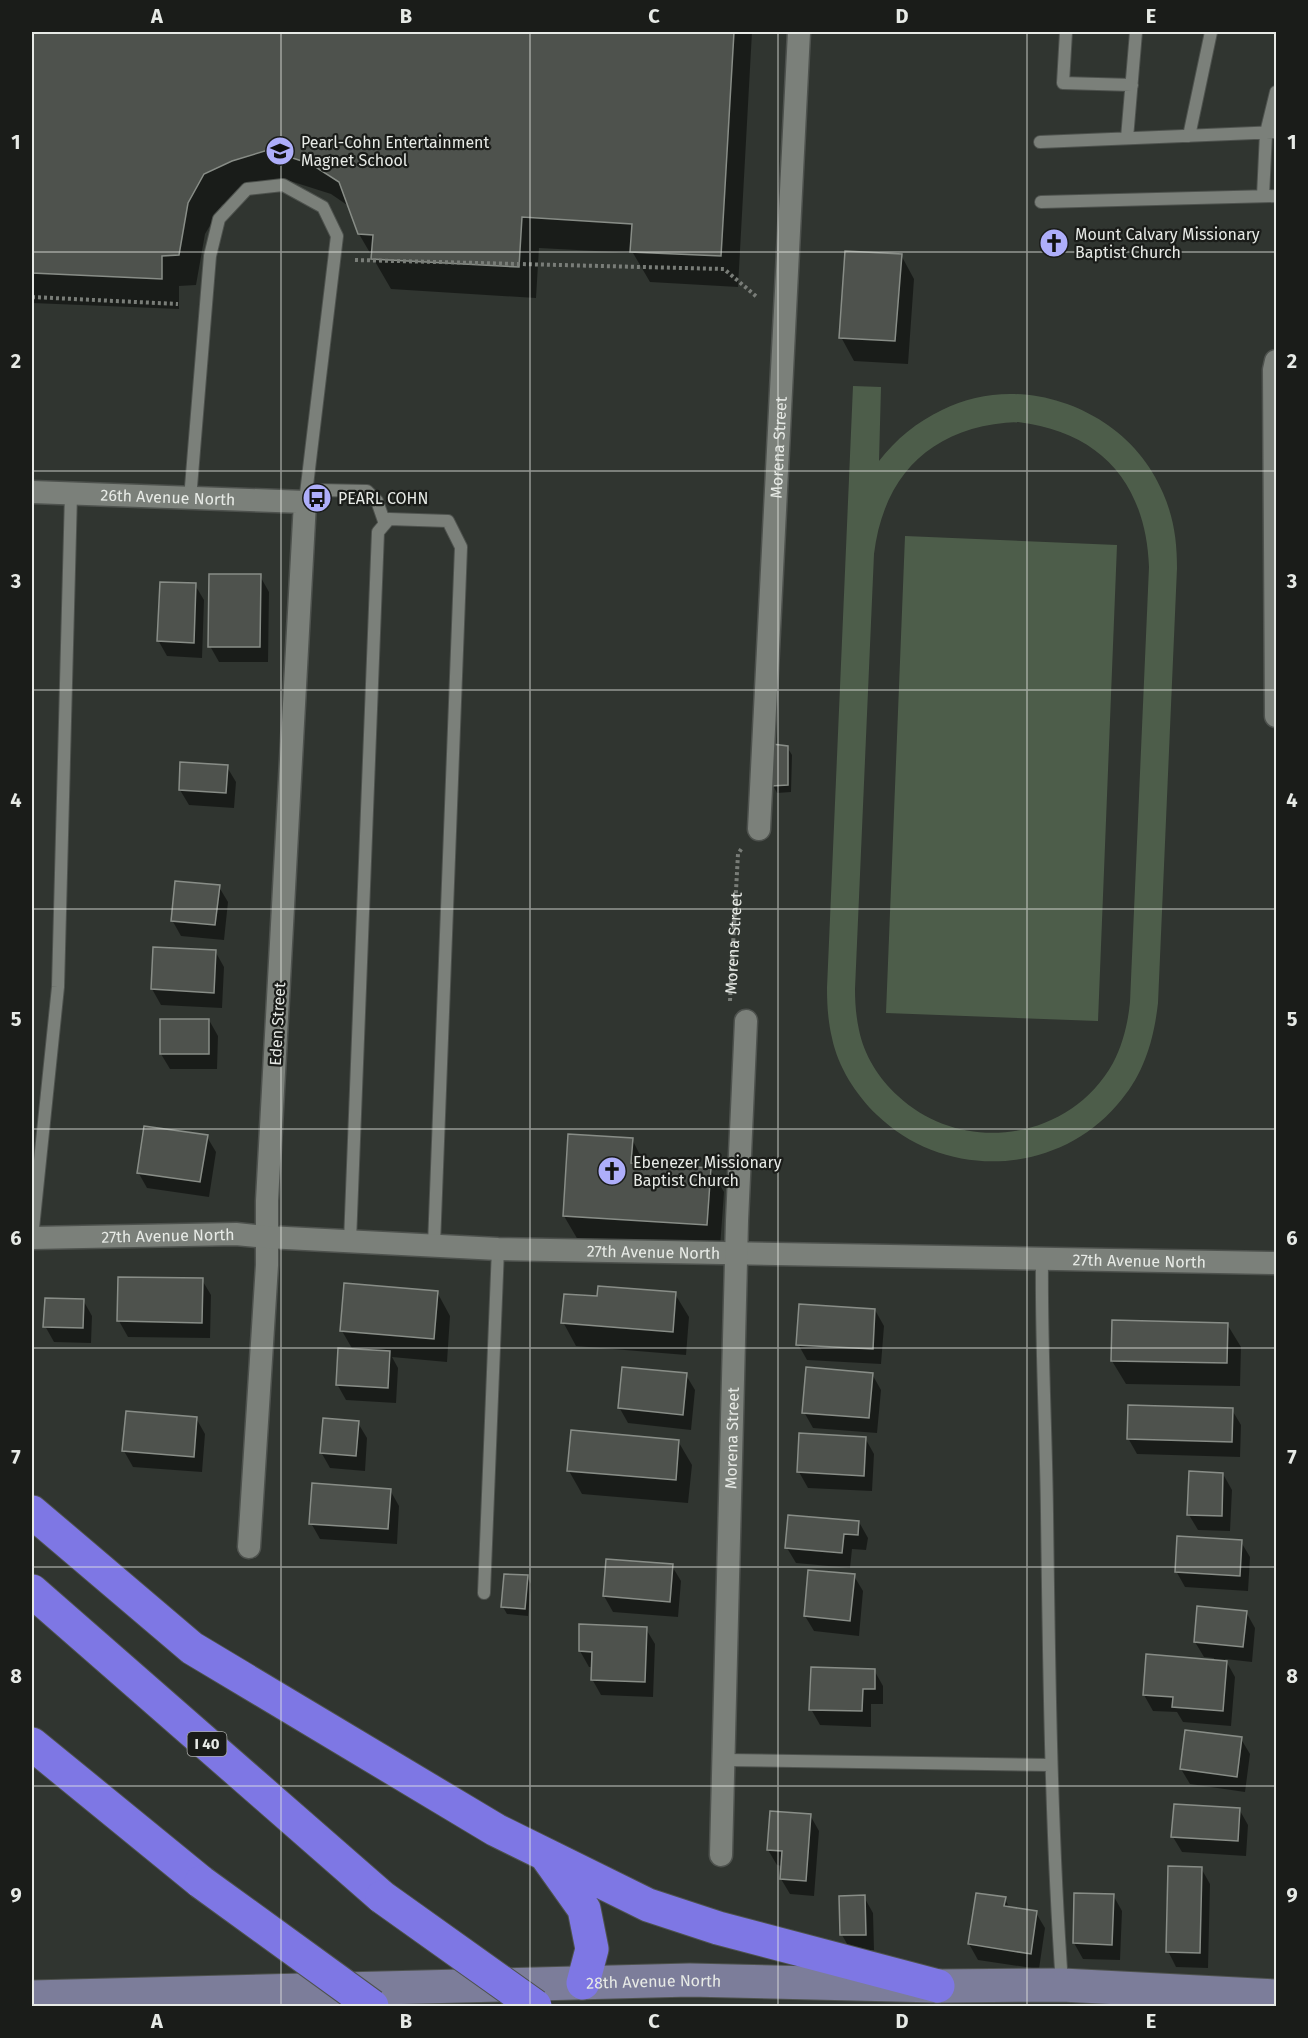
<svg xmlns="http://www.w3.org/2000/svg" width="1308" height="2038" viewBox="0 0 1308 2038" font-family="'Fira Sans',sans-serif">
<rect width="100%" height="100%" fill="#303530"/>
<path fill="#4d5d4a" fill-rule="evenodd" d="M 853,386 L 881,387 L 879,461 C 896,439 917,422 942,410 C 1022,369 1129,410 1163,493 C 1174,518 1177,542 1177,568 L 1158,1003 C 1154,1038 1145,1071 1122,1099 C 1062,1176 946,1182 877,1115 C 856,1095 838,1067 832,1038 C 828,1021 827,1005 827,988 ZM 1018,422 C 1101,432 1146,484 1149,567 L 1130,1002 C 1128,1023 1123,1044 1113,1063 C 1070,1141 962,1156 898,1096 C 879,1079 864,1055 859,1030 C 856,1016 855,1003 855,989 L 874,554 C 884,472 935,425 1018,422 Z
M 905,536 L 1117,545 L 1098,1021 L 886,1013 Z"/>
<path fill="#0007" d="M 32,32 L 752,32 L 738,287 L 650,282 L 633,253 L 539,248 L 536,298 L 391,289 L 359,234 L 350,207 L 331,194 L 287,180 L 250,191 L 222,205 L 205,234 L 196,285 L 179,286 L 179,309 L 32,303 Z
M 901,255 L 914,279 L 908,364 L 854,361 L 841,337 Z
M 260,576 L 269,592 L 268,662 L 219,662 L 210,646 Z
M 195,585 L 204,600 L 202,658 L 167,656 L 158,640 Z
M 787,747 L 792,755 L 791,792 L 777,793 L 773,785 Z
M 227,767 L 236,782 L 234,808 L 189,805 L 180,790 Z
M 219,887 L 228,902 L 224,940 L 181,936 L 172,920 Z
M 215,951 L 224,967 L 222,1008 L 161,1005 L 152,989 Z
M 209,1020 L 218,1036 L 217,1069 L 170,1069 L 161,1054 Z
M 569,1135 L 632,1139 L 645,1165 L 710,1169 L 724,1192 L 720,1248 L 578,1240 L 564,1216 Z
M 207,1137 L 216,1152 L 209,1197 L 147,1188 L 138,1172 Z
M 202,1280 L 211,1295 L 210,1338 L 128,1337 L 119,1321 Z
M 437,1292 L 450,1316 L 447,1362 L 392,1357 L 398,1368 L 396,1403 L 346,1400 L 337,1384 L 353,1350 L 342,1331 Z
M 675,1294 L 689,1317 L 686,1355 L 576,1346 L 563,1322 Z
M 83,1300 L 92,1316 L 91,1343 L 54,1342 L 45,1326 Z
M 875,1310 L 884,1326 L 881,1364 L 807,1360 L 798,1344 Z
M 1227,1324 L 1241,1347 L 1240,1386 L 1126,1384 L 1112,1361 Z
M 872,1374 L 881,1390 L 877,1433 L 813,1428 L 804,1412 Z
M 686,1375 L 695,1390 L 691,1430 L 628,1423 L 619,1407 Z
M 1232,1410 L 1241,1425 L 1240,1457 L 1137,1454 L 1128,1438 Z
M 196,1418 L 205,1434 L 202,1472 L 133,1467 L 124,1451 Z
M 358,1423 L 367,1438 L 365,1471 L 330,1468 L 321,1452 Z
M 865,1438 L 874,1454 L 872,1491 L 808,1488 L 799,1472 Z
M 678,1441 L 692,1465 L 688,1503 L 582,1494 L 569,1471 Z
M 1223,1474 L 1232,1490 L 1230,1531 L 1198,1530 L 1189,1515 Z
M 390,1490 L 399,1506 L 397,1544 L 320,1539 L 311,1523 Z
M 859,1522 L 868,1538 L 866,1550 L 852,1549 L 850,1568 L 796,1563 L 787,1548 Z
M 1241,1542 L 1250,1557 L 1248,1591 L 1185,1587 L 1176,1571 Z
M 672,1566 L 681,1581 L 678,1617 L 613,1612 L 604,1596 Z
M 854,1576 L 863,1591 L 859,1636 L 814,1631 L 805,1616 Z
M 527,1577 L 531,1584 L 528,1616 L 507,1614 L 503,1607 Z
M 1246,1612 L 1255,1628 L 1252,1662 L 1225,1659 L 1235,1677 L 1231,1726 L 1183,1722 L 1177,1712 L 1153,1711 L 1144,1695 L 1214,1661 L 1214,1658 L 1204,1657 L 1195,1642 Z
M 646,1629 L 655,1644 L 653,1697 L 601,1695 L 592,1679 L 593,1667 L 589,1667 L 580,1651 Z
M 874,1670 L 883,1686 L 883,1704 L 871,1704 L 871,1727 L 820,1725 L 811,1709 Z
M 1241,1739 L 1250,1754 L 1245,1792 L 1190,1784 L 1181,1769 Z
M 1239,1809 L 1248,1825 L 1246,1856 L 1182,1852 L 1173,1837 Z
M 810,1815 L 819,1831 L 814,1896 L 790,1894 L 781,1879 L 782,1866 L 777,1865 L 768,1850 Z
M 1201,1868 L 1210,1884 L 1208,1968 L 1176,1967 L 1168,1951 Z
M 1113,1895 L 1122,1911 L 1120,1960 L 1083,1959 L 1074,1943 Z
M 840,1897 L 864,1897 L 873,1913 L 874,1950 L 851,1951 L 842,1935 Z
M 1005,1899 L 1010,1909 L 1036,1913 L 1045,1928 L 1039,1969 L 978,1960 L 969,1944 Z"/>
<path fill="#4e524d" stroke="#888d87" stroke-width="1.5" d="M 32,32 L 734,32 L 721,256 L 630,252 L 632,224 L 522,217 L 519,267 L 371,259 L 373,235 L 358,234 L 339,182 L 311,164 L 268,150 L 232,161 L 204,174 L 188,203 L 179,255 L 162,256 L 162,279 L 32,273 Z
M 845,251 L 902,254 L 895,341 L 839,338 Z
M 209,574 L 261,574 L 260,647 L 208,647 Z
M 160,582 L 196,583 L 194,643 L 157,641 Z
M 772,744 L 788,746 L 788,785 L 771,786 Z
M 180,762 L 228,765 L 226,793 L 179,790 Z
M 175,881 L 220,885 L 215,925 L 171,921 Z
M 153,947 L 216,950 L 214,993 L 151,989 Z
M 160,1019 L 209,1019 L 209,1054 L 160,1054 Z
M 144,1126 L 208,1135 L 200,1182 L 137,1173 Z
M 568,1134 L 633,1138 L 631,1163 L 711,1168 L 707,1225 L 563,1216 Z
M 118,1277 L 203,1278 L 202,1323 L 117,1321 Z
M 344,1283 L 438,1291 L 434,1339 L 340,1331 Z
M 598,1286 L 676,1292 L 673,1332 L 561,1323 L 564,1294 L 597,1296 Z
M 45,1298 L 84,1299 L 83,1328 L 43,1327 Z
M 799,1304 L 875,1309 L 873,1349 L 796,1345 Z
M 1112,1320 L 1228,1323 L 1227,1363 L 1111,1361 Z
M 338,1348 L 390,1351 L 388,1388 L 336,1385 Z
M 622,1367 L 687,1373 L 683,1415 L 618,1408 Z
M 806,1367 L 873,1373 L 869,1418 L 802,1413 Z
M 1128,1405 L 1233,1408 L 1232,1442 L 1127,1439 Z
M 126,1411 L 197,1417 L 194,1457 L 122,1451 Z
M 323,1418 L 359,1421 L 356,1456 L 320,1453 Z
M 571,1430 L 679,1440 L 676,1480 L 567,1471 Z
M 799,1433 L 866,1437 L 864,1476 L 797,1472 Z
M 1189,1471 L 1223,1473 L 1222,1516 L 1187,1515 Z
M 312,1483 L 391,1489 L 388,1529 L 309,1524 Z
M 788,1515 L 859,1521 L 858,1535 L 844,1534 L 842,1553 L 785,1548 Z
M 1177,1536 L 1242,1540 L 1240,1576 L 1175,1572 Z
M 606,1559 L 673,1564 L 670,1602 L 603,1596 Z
M 808,1570 L 855,1574 L 850,1621 L 804,1616 Z
M 504,1574 L 528,1575 L 525,1609 L 501,1607 Z
M 1197,1606 L 1247,1611 L 1243,1647 L 1194,1642 Z
M 579,1624 L 647,1627 L 645,1682 L 591,1680 L 592,1652 L 579,1651 Z
M 1146,1654 L 1227,1661 L 1223,1711 L 1172,1707 L 1173,1697 L 1143,1695 Z
M 811,1667 L 875,1669 L 875,1689 L 863,1689 L 862,1711 L 809,1710 Z
M 1185,1730 L 1242,1737 L 1237,1777 L 1180,1769 Z
M 1174,1804 L 1240,1808 L 1238,1841 L 1171,1837 Z
M 770,1811 L 811,1814 L 806,1881 L 780,1879 L 782,1851 L 767,1850 Z
M 1168,1866 L 1202,1867 L 1200,1953 L 1166,1952 Z
M 976,1893 L 1006,1897 L 1004,1906 L 1037,1911 L 1031,1954 L 968,1944 Z
M 1074,1893 L 1114,1894 L 1112,1945 L 1073,1943 Z
M 865,1895 L 866,1935 L 840,1935 L 839,1896 Z"/>
<g fill="none" stroke-linecap="round" stroke-linejoin="round">
<g stroke="#4e524e" stroke-width="14">
<path id="service" d="M 1066,32 L 1063,83 L 1132,85
M 1189,136 L 1211,32
M 1127,138 L 1136,32
M 1040,142 L 1276,132
M 1263,196 L 1266,133 L 1276,92
M 1041,202 L 1276,196
M 190,499 L 210,256 L 219,219 L 247,189 L 283,185 L 323,207 L 337,236 L 305,502
M 305,502 L 318,490 L 367,491 L 377,501 L 385,524
M 32,1238 L 58,987 L 71,494
M 350,1241 L 378,532 L 389,519 L 448,521 L 461,547 L 434,1245
M 1042,1260 C 1041,1344 1046,1428 1047,1513 C 1049,1670 1051,1827 1062,1984
M 484,1593 L 498,1249
M 725,1760 L 1051,1765"/>
</g>
<g stroke="#4e524e" stroke-width="25">
<g id="minor">
<path d="M 1276,361 L 1274,370 L 1276,716"/>
<path id="s2" d="M 32,492 L 305,502 L 267,1201 L 267,1265 L 249,1547"/>
<path id="s3" d="M 759,829 L 799,32"/>
<path id="s4" d="M 32,1238 L 236,1234 L 267,1237 L 498,1249 L 1276,1263"/>
<path id="s5" d="M 721,1855 L 737,1221 L 746,1021"/>
</g>
</g>
<g stroke="#4e524e" stroke-width="35">
<g id="secondary">
<path id="s6" d="M 32,1997 L 690,1980 L 938,1986 L 1062,1985 L 1276,1996"/>
</g>
</g>
<g stroke="#4e524e" stroke-width="35">
<path id="motorway" d="M 32,1512 L 192,1648 L 496,1830 L 648,1905 L 718,1928 L 938,1986
M 32,1591 L 382,1897
M 32,1744 L 201,1882
M 547,1857 L 584,1909 L 592,1949 L 583,1983"/>
</g>
<g stroke="#797d78" stroke-width="4" stroke-dasharray="3 3" stroke-linecap="butt">
<path d="M 355,260 L 724,269 L 757,297"/>
<path d="M 32,297 L 178,304"/>
<path id="s1" d="M 730,1001 L 738,854 L 742,848"/>
</g>
<use href="#service" stroke="#7b807a" stroke-width="12"/>
<use href="#minor" stroke="#7b807a" stroke-width="22"/>
<use href="#secondary" stroke="#7c7d9a" stroke-width="33"/>
<use href="#motorway" stroke="#7e77e4" stroke-width="33"/>
<g stroke="#4e524e" stroke-width="35" stroke-linecap="butt">
<path id="motorway-bridge" d="M 201,1882 L 372,2006
M 382,1897 L 535,2006"/>
</g>
<use href="#motorway-bridge" stroke="#7e77e4" stroke-width="33"/>
</g>
<path fill="none" stroke="#e7eae6" stroke-width="1.5" stroke-opacity="0.55" d="M 281,32 L 281,2006M 530,32 L 530,2006M 778,32 L 778,2006M 1027,32 L 1027,2006M 32,252 L 1276,252M 32,471 L 1276,471M 32,690 L 1276,690M 32,909 L 1276,909M 32,1129 L 1276,1129M 32,1348 L 1276,1348M 32,1567 L 1276,1567M 32,1786 L 1276,1786"/>
<defs>
<g id="school-disc" transform="scale(1.5)"><circle r="9.5" fill="#aeaefa" stroke="#1a1c19"/><path d="M0-5L7-2L0 1L-7-2ZM-4 1L0 2.5L4 1V4Q0 6-4 4Z" fill="#111"/></g>
<g id="church-disc" transform="scale(1.5)"><circle r="9.5" fill="#aeaefa" stroke="#1a1c19"/><path d="M-1.2-6h2.4v3.5h3.3v2.4h-3.3V6h-2.4V-.1h-3.3v-2.4h3.3Z" fill="#111"/></g>
<g id="bus-disc" transform="scale(1.5)"><circle r="9.5" fill="#aeaefa" stroke="#1a1c19"/><path d="M-5-6H5V4H4V6H2V4H-2V6H-4V4H-5ZM-3.5-4V0h7V-4ZM-3.5 1.2v1.5H-2V1.2ZM2 1.2v1.5H3.5V1.2Z" fill="#111"/></g>
</defs>
<g fill-rule="evenodd">
<use href="#school-disc" x="280" y="151"/>
<use href="#church-disc" x="1054" y="243"/>
<use href="#bus-disc" x="317" y="498"/>
<use href="#church-disc" x="612" y="1171"/>
</g>
<g text-anchor="middle" stroke-width="4.5" stroke-linejoin="round" paint-order="stroke">
<rect fill="#1a1c19" stroke="#aaaca8" stroke-width="1.5" x="187.5" y="1732" width="39" height="24" rx="4.5"/>
<g font-size="15" font-weight="bold" fill="#e7eae6">
<text x="207" y="1749">I 40</text>
</g>
<g font-size="16" fill="#e7eae6" stroke="#1a1c19" text-anchor="start">
<text x="301" y="148">Pearl-Cohn Entertainment<tspan x="301" dy="18">Magnet School</tspan></text>
<text x="1075" y="240">Mount Calvary Missionary<tspan x="1075" dy="18">Baptist Church</tspan></text>
<text x="338" y="504">PEARL COHN</text>
<text x="633" y="1168">Ebenezer Missionary<tspan x="633" dy="18">Baptist Church</tspan></text>
</g>
<g font-size="16" fill="#e7eae6" stroke="#1a1c19">
<text dy="6" stroke="none"><textPath href="#s3" startOffset="382">Morena Street</textPath></text>
<text dy="6" stroke="none"><textPath href="#s2" startOffset="136">26th Avenue North</textPath></text>
<text dy="6" stroke="none"><textPath href="#s1" startOffset="58">Morena Street</textPath></text>
<text transform="translate(277 1024) rotate(-87)" y="6">Eden Street</text>
<text dy="6" stroke="none"><textPath href="#s4" startOffset="136">27th Avenue North</textPath></text>
<text dy="6" stroke="none"><textPath href="#s4" startOffset="622">27th Avenue North</textPath></text>
<text dy="6" stroke="none"><textPath href="#s4" startOffset="1108">27th Avenue North</textPath></text>
<text dy="6" stroke="none"><textPath href="#s5" startOffset="417">Morena Street</textPath></text>
<text dy="6" stroke="none"><textPath href="#s6" startOffset="622">28th Avenue North</textPath></text>
</g>
</g>
<rect width="1308" height="2038" fill="none" stroke="#1a1c19" stroke-width="66"/>
<rect x="33" y="33" width="1242" height="1972" fill="none" stroke="#e7eae6" stroke-width="2"/>
<g font-size="20" text-anchor="middle" font-weight="bold" fill="#e7eae6">
<text x="157" y="23">A</text>
<text x="406" y="23">B</text>
<text x="654" y="23">C</text>
<text x="902" y="23">D</text>
<text x="1151" y="23">E</text>
<text x="16" y="149">1</text>
<text x="1292" y="149">1</text>
<text x="16" y="368">2</text>
<text x="1292" y="368">2</text>
<text x="16" y="588">3</text>
<text x="1292" y="588">3</text>
<text x="16" y="807">4</text>
<text x="1292" y="807">4</text>
<text x="16" y="1026">5</text>
<text x="1292" y="1026">5</text>
<text x="16" y="1245">6</text>
<text x="1292" y="1245">6</text>
<text x="16" y="1464">7</text>
<text x="1292" y="1464">7</text>
<text x="16" y="1683">8</text>
<text x="1292" y="1683">8</text>
<text x="16" y="1902">9</text>
<text x="1292" y="1902">9</text>
<text x="157" y="2028">A</text>
<text x="406" y="2028">B</text>
<text x="654" y="2028">C</text>
<text x="902" y="2028">D</text>
<text x="1151" y="2028">E</text>
</g>
</svg>
